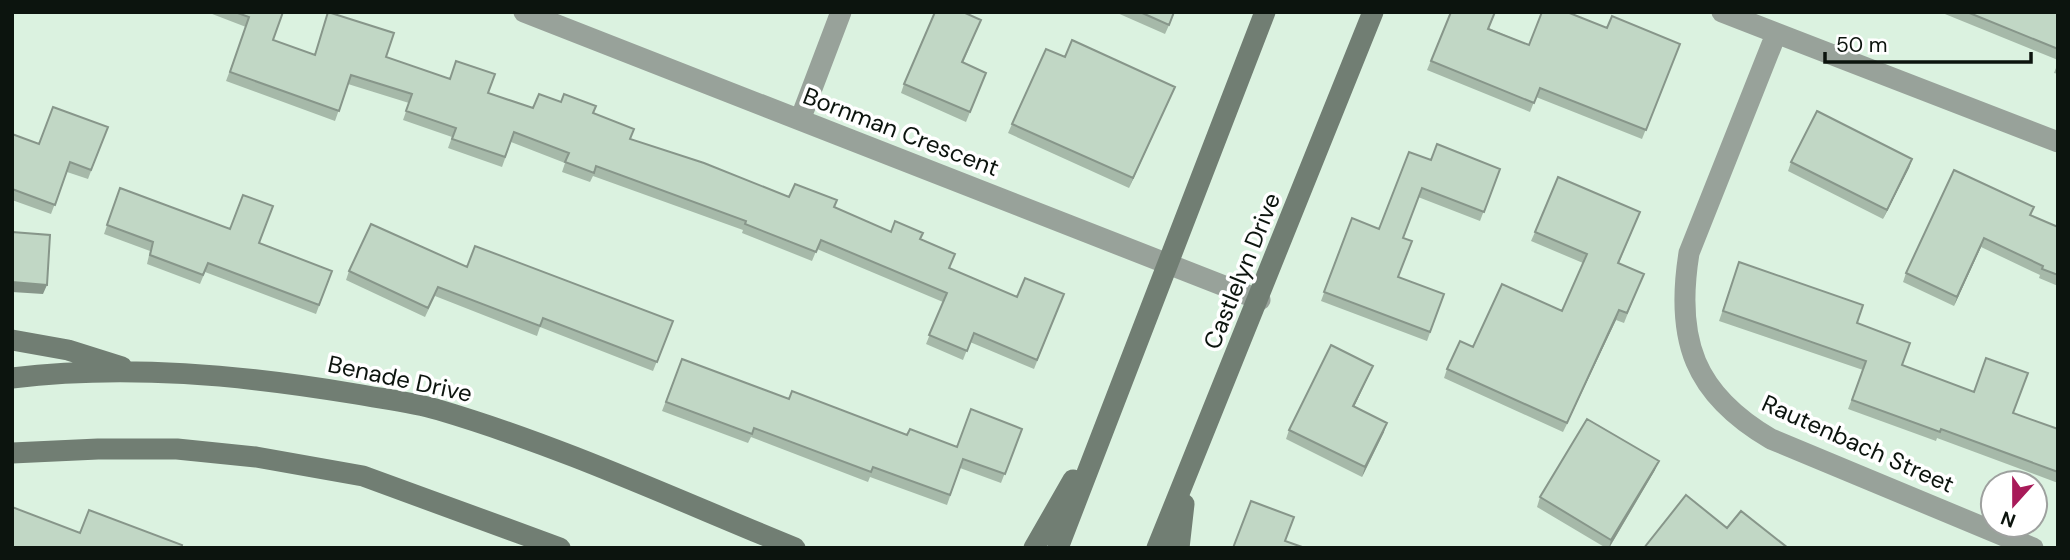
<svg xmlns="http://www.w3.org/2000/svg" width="2070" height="560" viewBox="0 0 2070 560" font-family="'DM Sans',sans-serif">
<rect width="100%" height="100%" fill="#dbf2e0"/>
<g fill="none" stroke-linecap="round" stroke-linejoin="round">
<path stroke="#98a29a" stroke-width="21" d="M 524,12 L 1260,300
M 1722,12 L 2058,142
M 1776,34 L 1689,253 C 1675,340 1694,394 1771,439 L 2033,548
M 800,120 L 841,12"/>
<path stroke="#717e73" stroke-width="21" d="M 12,340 L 68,350 L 122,367
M 12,378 C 126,364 243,375 356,394 C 383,399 412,402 439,410 C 561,446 677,500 795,548
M 12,453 L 98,449 L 177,449 L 256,457 L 363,476 L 560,548
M 1034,548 L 1073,480
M 1058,548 L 1265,12
M 1157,548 L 1373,12
M 1179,548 L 1184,504"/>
</g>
<path fill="#a6b9a9" d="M 207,12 L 283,12 L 273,40 L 314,55 L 386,57 L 533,108 L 561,102 L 593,113 L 630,139 L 789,197 L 834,207 L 891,232 L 921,239 L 949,268 L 1017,297 L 1064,294 L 1034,369 L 970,342 L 963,360 L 926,344 L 943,302 L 817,249 L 812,261 L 742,233 L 743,230 L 593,176 L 590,182 L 562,172 L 565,163 L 511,142 L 502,167 L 448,148 L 452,137 L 403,120 L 409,103 L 348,84 L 335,121 L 226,81 L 246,27 Z
M 1115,12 L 1175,12 L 1165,34 Z
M 1451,12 L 1529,45 L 1607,28 L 1680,44 L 1642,139 L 1536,97 L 1530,112 L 1427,70 Z
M 1940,12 L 2058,12 L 2058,60 Z
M 981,20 L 963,63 L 986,73 L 966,122 L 901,93 L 904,84 Z
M 1065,57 L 1171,96 L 1129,188 L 1008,133 L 1012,124 Z
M 2058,63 L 2058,74 L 2054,73 Z
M 108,127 L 88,179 L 67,172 L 51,214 L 12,200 L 12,134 L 39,144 Z
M 1912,159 L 1909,168 L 1883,219 L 1788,171 L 1791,162 Z
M 1431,160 L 1500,169 L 1480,221 L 1418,197 L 1403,238 L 1398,277 L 1444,294 L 1427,341 L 1321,301 L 1352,218 L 1379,229 Z
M 120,188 L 332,271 L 316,314 L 205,272 L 200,284 L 147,264 L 150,251 L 104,234 Z
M 1640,212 L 1619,263 L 1640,283 L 1624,323 L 1616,320 L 1563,432 L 1444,378 L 1447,369 L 1473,347 L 1562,311 L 1583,263 L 1531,241 L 1535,232 Z
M 2031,216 L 2058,227 L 2058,286 L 2039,278 L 2040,275 L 1981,247 L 1954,306 L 1903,282 L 1906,273 Z
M 1739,262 L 1857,323 L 1902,365 L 2013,413 L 2058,429 L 2058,483 L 1937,438 L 1936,441 L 1848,409 L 1863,370 L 1719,321 Z
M 467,267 L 673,321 L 653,371 L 540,327 L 537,336 L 435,296 L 425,317 L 346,280 L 349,271 Z
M 682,359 L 789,399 L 907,435 L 957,447 L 1022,429 L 1001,483 L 960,468 L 947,505 L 870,477 L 868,482 L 751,437 L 748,443 L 662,411 Z
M 1369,375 L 1354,407 L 1384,432 L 1362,477 L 1286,439 L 1289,430 Z
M 1655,470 L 1609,548 L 1606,548 L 1537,507 L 1540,497 Z"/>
<path fill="#87968a" d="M 1175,87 L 1171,96 L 1129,188 L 1133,178 Z
M 1912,159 L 1909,168 L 1883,219 L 1887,210 Z
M 1984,238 L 1981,247 L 1954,306 L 1957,297 Z
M 12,282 L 47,285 L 43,294 L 12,292 Z
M 1619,310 L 1616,320 L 1563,432 L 1567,423 Z
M 1373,366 L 1369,375 L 1350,415 L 1353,406 Z
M 1387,423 L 1384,432 L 1362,477 L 1365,467 Z
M 1659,461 L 1655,470 L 1609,548 L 1611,540 Z"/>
<path fill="#c1d7c5" stroke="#87968a" stroke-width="2" d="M 235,12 L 283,12 L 273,40 L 315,55 L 328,12 L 394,33 L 386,57 L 450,79 L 456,61 L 495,74 L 488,93 L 533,108 L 539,94 L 561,102 L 564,94 L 596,106 L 593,113 L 634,129 L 630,139 L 704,163 L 789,197 L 795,184 L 837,200 L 834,207 L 891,232 L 895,221 L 923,233 L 920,239 L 955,254 L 949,268 L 1017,297 L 1025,278 L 1064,294 L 1037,360 L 974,333 L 967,351 L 929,335 L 947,293 L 821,240 L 816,252 L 745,224 L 746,221 L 596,166 L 594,173 L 565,162 L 569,153 L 514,132 L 505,157 L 452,139 L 456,128 L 406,111 L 412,94 L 351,75 L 339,111 L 230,72 L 249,17 Z
M 935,12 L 963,12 L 981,20 L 962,62 L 986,73 L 970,112 L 904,84 Z
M 1140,12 L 1174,12 L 1169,25 Z
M 1451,12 L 1495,12 L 1488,29 L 1529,45 L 1542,12 L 1567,12 L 1607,28 L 1612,16 L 1680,44 L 1646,130 L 1540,88 L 1534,103 L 1431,61 Z
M 1967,12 L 2058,12 L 2058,49 Z
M 1072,40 L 1175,87 L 1133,178 L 1012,124 L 1046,49 L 1065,57 Z
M 53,107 L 108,127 L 91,170 L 70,162 L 55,205 L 12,189 L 12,134 L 39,144 Z
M 1817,111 L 1912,159 L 1887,210 L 1791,162 Z
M 1437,144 L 1500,169 L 1484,212 L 1422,188 L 1403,238 L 1412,241 L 1398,277 L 1444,294 L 1430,332 L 1324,292 L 1352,218 L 1379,229 L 1409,152 L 1431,160 Z
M 1954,170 L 2034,207 L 2030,215 L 2058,227 L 2058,275 L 2042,269 L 2043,266 L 1984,238 L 1957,297 L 1906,273 Z
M 1558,177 L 1640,212 L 1618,263 L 1644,274 L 1627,313 L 1619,310 L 1567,423 L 1447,369 L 1460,341 L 1473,347 L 1502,284 L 1562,311 L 1587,254 L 1535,232 Z
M 120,188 L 230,229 L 243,195 L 273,206 L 259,243 L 332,271 L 319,305 L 208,263 L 203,275 L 150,255 L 153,242 L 107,225 Z
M 371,224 L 467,267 L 475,246 L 673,321 L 657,362 L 543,318 L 540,326 L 438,287 L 428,308 L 349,271 Z
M 12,232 L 50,235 L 47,285 L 12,282 Z
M 1739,262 L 1863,305 L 1857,323 L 1910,343 L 1902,365 L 1974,392 L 1986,358 L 2028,373 L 2013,413 L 2058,429 L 2058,472 L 1941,429 L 1940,432 L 1852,400 L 1866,361 L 1723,311 Z
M 1331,345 L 1373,366 L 1353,406 L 1387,423 L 1365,467 L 1289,430 Z
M 682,359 L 789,399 L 792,391 L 907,435 L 910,429 L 957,447 L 971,409 L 1022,429 L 1005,474 L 963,459 L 950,495 L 873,467 L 871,472 L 754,428 L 752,434 L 666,402 Z
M 1587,419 L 1659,461 L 1611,540 L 1540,497 Z
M 1686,495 L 1727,528 L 1741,511 L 1788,548 L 1644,548 Z
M 1251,501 L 1294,517 L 1285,541 L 1305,548 L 1233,548 Z
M 12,507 L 80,533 L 89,510 L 182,545 L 181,548 L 12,548 Z"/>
<g text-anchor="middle" stroke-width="7" stroke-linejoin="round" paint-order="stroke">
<g font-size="24" fill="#0c140e" stroke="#fff">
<text transform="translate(901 132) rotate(21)" y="8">Bornman Crescent</text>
<text transform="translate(1242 271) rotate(-68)" y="8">Castlelyn Drive</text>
<text transform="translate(400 379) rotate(12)" y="8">Benade Drive</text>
<text transform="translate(1858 444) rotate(24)" y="8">Rautenbach Street</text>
</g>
</g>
<rect width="2070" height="560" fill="none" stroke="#0c140e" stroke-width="28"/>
<g transform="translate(2014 504) rotate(201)"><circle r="33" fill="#ffffff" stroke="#9ea19f" stroke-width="2"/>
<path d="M0-5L12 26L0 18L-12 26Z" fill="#a81a59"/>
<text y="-10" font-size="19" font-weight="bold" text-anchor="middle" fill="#0c140e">N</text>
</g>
<path d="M1825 52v10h206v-10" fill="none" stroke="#0c140e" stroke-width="3.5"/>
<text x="1836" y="52" font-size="21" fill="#0c140e" stroke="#ffffff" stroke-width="5" paint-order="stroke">50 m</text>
</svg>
